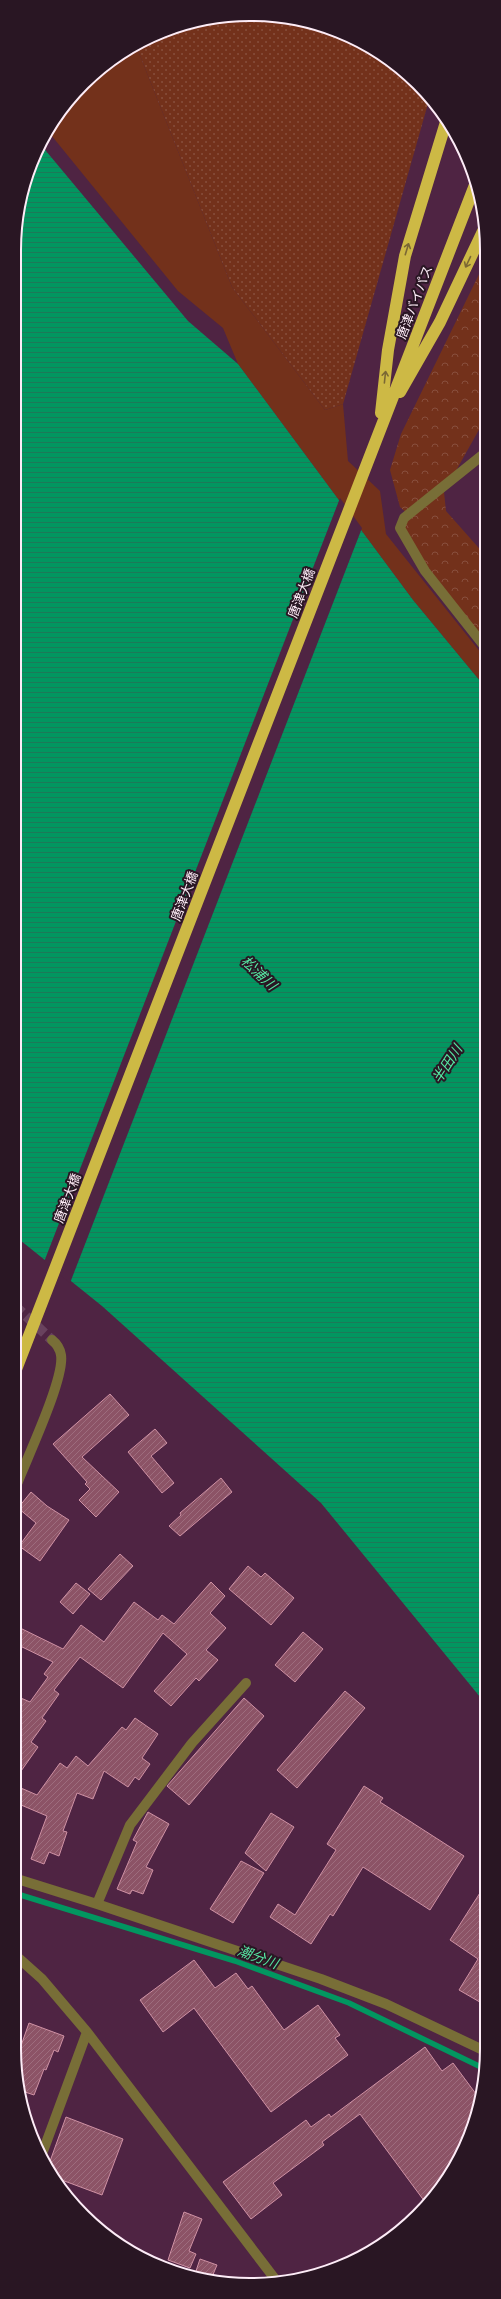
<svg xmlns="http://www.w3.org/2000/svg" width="501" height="2299" viewBox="0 0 501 2299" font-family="'Sofia Sans Condensed','Noto Sans JP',sans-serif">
<defs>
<pattern id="forest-crowns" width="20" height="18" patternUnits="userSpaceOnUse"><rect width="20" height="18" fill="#73311b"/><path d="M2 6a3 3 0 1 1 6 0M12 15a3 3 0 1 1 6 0" fill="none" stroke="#884f3d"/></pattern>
<pattern id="park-dots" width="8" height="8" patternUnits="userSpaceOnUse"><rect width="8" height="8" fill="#73311b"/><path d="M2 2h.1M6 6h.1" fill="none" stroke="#884f3d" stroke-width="1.8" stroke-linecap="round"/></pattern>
<pattern id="water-rules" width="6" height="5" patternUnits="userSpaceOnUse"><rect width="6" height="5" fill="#029660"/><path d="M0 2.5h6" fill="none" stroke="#1c7a58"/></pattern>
<pattern id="building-hatch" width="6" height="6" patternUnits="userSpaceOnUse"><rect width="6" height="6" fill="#8c5366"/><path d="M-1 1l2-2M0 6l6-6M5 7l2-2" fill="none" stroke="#9d6c7d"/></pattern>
</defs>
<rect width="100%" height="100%" fill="#4f2443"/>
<path fill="#73311b" d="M 137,48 L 232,287 L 325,410 L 343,404 L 348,461 L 380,491 L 386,534 L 485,658 L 485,687 L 413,600 L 238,364 L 223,328 L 178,291 L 47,130 L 106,63 Z"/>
<path fill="url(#forest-crowns)" d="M 485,262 L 485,419 L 444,492 L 446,511 L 485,555 L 485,641 L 427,566 L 404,530 L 409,515 L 400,507 L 390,470 L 401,434 Z"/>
<path fill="url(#park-dots)" d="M 281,16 L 355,38 L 418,83 L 429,100 L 343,404 L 325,410 L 232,287 L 137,48 L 189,22 Z"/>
<path fill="url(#water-rules)" d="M 41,145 L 188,321 L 238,364 L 413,600 L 485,687 L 485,1703 L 321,1503 L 102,1306 L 15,1236 L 16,220 Z"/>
<path fill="#4f2443" d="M 340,498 L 362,528 L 70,1283 L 44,1262 Z"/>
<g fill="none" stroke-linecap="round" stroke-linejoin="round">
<path stroke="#029660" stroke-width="5.5" d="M 14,1893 L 235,1961 L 349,2003 L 485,2069"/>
</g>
<path fill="url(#building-hatch)" stroke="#cf91a4" d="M 110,1394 L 129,1415 L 82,1457 L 119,1492 L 96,1517 L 79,1500 L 90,1489 L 85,1484 L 87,1482 L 53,1444 Z
M 155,1429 L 167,1443 L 151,1456 L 174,1483 L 162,1493 L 128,1452 Z
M 221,1478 L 232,1492 L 180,1536 L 169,1526 L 181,1515 L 180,1513 Z
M 31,1492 L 47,1506 L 69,1520 L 40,1561 L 19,1546 L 36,1523 L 18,1508 Z
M 120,1554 L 133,1566 L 101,1600 L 88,1589 Z
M 248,1566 L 261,1577 L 265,1573 L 294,1598 L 271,1625 L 229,1589 Z
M 211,1582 L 225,1596 L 210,1613 L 226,1628 L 206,1650 L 218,1660 L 199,1681 L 196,1678 L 171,1706 L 154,1691 L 187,1654 L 163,1633 L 123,1688 L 80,1657 L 54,1690 L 59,1694 L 42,1718 L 46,1721 L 31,1742 L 38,1747 L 14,1781 L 14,1695 L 30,1702 L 48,1677 L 44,1674 L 53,1662 L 14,1643 L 14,1625 L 63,1649 L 81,1625 L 104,1642 L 134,1602 L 158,1620 L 162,1615 L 174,1624 Z
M 76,1583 L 90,1594 L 73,1614 L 60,1602 Z
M 303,1632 L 323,1649 L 295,1682 L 275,1665 Z
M 345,1691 L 365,1708 L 297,1788 L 277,1770 Z
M 244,1698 L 264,1716 L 189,1805 L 167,1786 Z
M 135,1718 L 158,1734 L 142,1758 L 150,1764 L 139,1780 L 135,1777 L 128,1787 L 104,1771 L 93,1799 L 77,1793 L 63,1831 L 67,1832 L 59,1856 L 49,1852 L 44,1864 L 31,1859 L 47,1816 L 14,1802 L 14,1785 L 37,1795 L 60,1763 L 67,1768 L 76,1756 L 88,1766 L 122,1727 L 126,1730 Z
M 364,1786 L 383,1798 L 380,1802 L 464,1856 L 430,1910 L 363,1867 L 333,1916 L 330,1914 L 311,1944 L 270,1917 L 278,1904 L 295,1915 L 336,1850 L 327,1844 Z
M 148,1812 L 169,1824 L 146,1867 L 153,1870 L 143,1894 L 132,1890 L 130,1894 L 117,1889 L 137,1842 L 133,1840 Z
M 271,1813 L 294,1827 L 266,1871 L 245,1853 Z
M 241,1861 L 264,1873 L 233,1923 L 210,1909 Z
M 485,1885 L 485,2005 L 459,1990 L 478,1959 L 450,1940 Z
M 194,1960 L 215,1988 L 236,1973 L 248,1989 L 252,1986 L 284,2030 L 318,2005 L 340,2035 L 335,2038 L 348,2055 L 271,2112 L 194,2008 L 163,2032 L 140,2000 Z
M 29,2023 L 64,2036 L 58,2052 L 54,2050 L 46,2070 L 44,2069 L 34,2095 L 22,2091 L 16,2060 Z
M 425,2047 L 442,2071 L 453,2063 L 479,2098 L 463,2153 L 425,2202 L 360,2114 L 322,2142 L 324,2145 L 273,2183 L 282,2195 L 251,2219 L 223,2182 L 306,2120 L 311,2127 L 329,2114 L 331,2117 Z
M 66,2117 L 123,2139 L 102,2195 L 59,2179 L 49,2164 Z
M 184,2212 L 202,2219 L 189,2251 L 196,2254 L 190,2268 L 168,2260 Z
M 200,2259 L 217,2265 L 212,2277 L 196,2271 Z"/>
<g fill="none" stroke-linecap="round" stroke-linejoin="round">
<path stroke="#69425e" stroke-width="10" stroke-dasharray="10 5" stroke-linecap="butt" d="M 15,1306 L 52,1340"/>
<path stroke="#786e37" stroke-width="10" d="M 485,453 L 404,518 L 400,528 L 425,571 L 485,647
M 15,1489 C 25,1462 65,1379 61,1355 C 60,1349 57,1344 52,1340
M 14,1878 L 97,1904 L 321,1979 L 386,2004 L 485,2051
M 97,1904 L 130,1825 L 192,1743 L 246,1683
M 14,1954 L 42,1979 L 87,2032 L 275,2279
M 42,2154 L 87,2032"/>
<path stroke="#cdb945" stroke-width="12" d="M 400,392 L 440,322 L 485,227
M 381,413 L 388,350 L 405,256 L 446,122
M 15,1372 L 475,185"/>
</g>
<defs><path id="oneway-shaft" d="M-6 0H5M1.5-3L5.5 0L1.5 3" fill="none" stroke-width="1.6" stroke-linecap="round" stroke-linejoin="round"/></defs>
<g stroke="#7b6834">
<use href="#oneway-shaft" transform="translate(407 249) rotate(-73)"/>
<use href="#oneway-shaft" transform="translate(468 262) rotate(115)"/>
<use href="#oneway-shaft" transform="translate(385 377) rotate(-84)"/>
</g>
<g text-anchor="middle" stroke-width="4" stroke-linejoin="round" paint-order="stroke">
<g font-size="13" fill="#fdecf7" stroke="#291623">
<text transform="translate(414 302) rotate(-69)" y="5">唐津バイパス</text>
<text transform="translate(301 593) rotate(-69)" y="5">唐津大橋</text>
<text transform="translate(184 896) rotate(-69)" y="5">唐津大橋</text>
<text transform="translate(67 1198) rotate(-69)" y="5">唐津大橋</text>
</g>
<g font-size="14" font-style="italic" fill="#56e8a3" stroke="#291623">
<text transform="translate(259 973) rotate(43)" y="5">松浦川</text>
<text transform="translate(447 1064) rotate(-57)" y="5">半田川</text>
<text transform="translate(258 1957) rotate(20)" y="5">潮分川</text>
</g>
</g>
<path d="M0 0H501V2299H0ZM250 21H251A229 229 0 0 1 480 250V2049A229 229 0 0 1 251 2278H250A229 229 0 0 1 21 2049V250A229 229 0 0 1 250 21Z" fill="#291623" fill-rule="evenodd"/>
<path fill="none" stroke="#fdecf7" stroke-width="2" d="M250 21H251A229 229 0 0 1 480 250V2049A229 229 0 0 1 251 2278H250A229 229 0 0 1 21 2049V250A229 229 0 0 1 250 21Z"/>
</svg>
